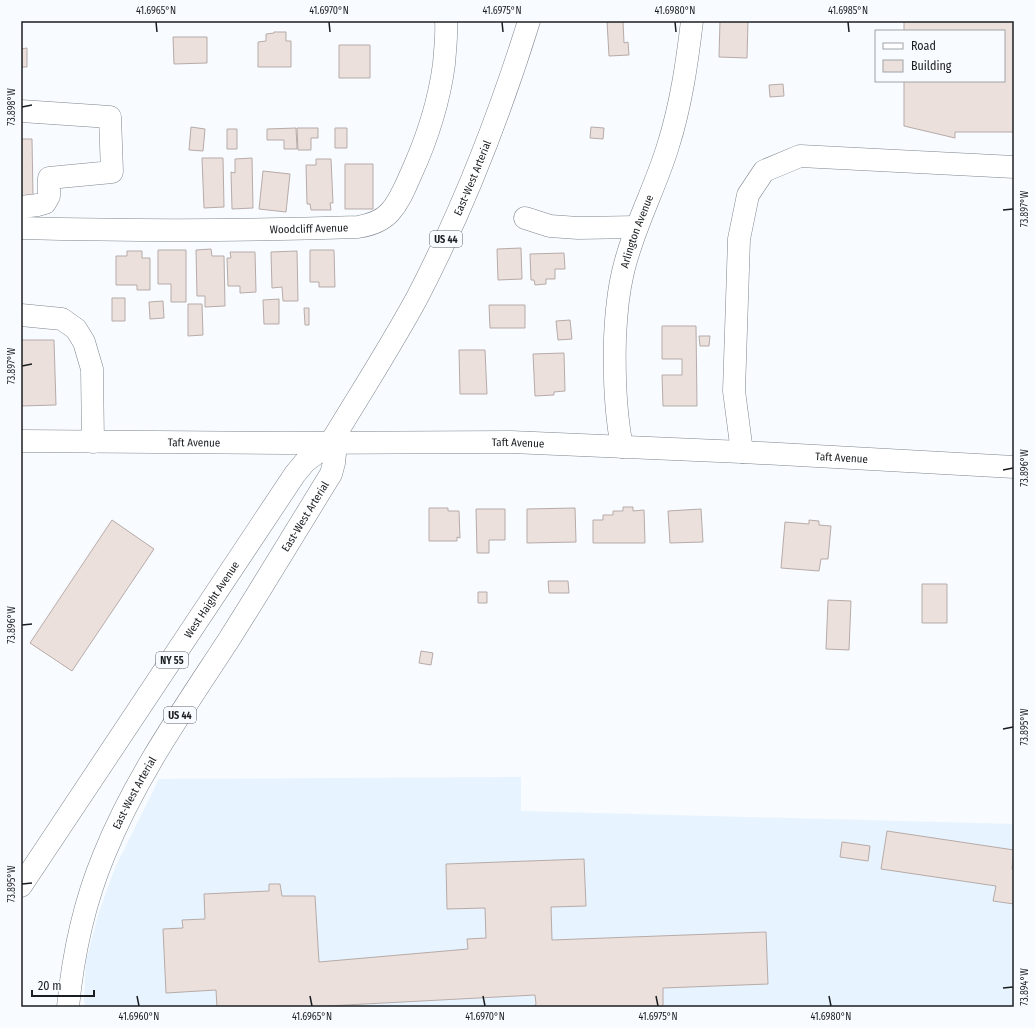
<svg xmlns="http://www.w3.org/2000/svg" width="1035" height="1028" viewBox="0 0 1035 1028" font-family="'Fira Sans Condensed',sans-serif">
<rect width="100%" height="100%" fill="#f8fbff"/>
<path fill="#e7f3fe" d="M 521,777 L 521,811 L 1014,824 L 1014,1007 L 85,1007 L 84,998 L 86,961 L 99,912 L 115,868 L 159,779 Z"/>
<path fill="#ece0dd" stroke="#b7aba8" d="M 607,21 L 623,21 L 624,43 L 628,42 L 629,55 L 609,56 Z
M 720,21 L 748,21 L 747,58 L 719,57 Z
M 904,21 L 1014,21 L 1014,132 L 955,132 L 955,138 L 904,126 L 904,81 L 1004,81 L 1004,31 L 904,31 Z
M 274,32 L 286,32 L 286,41 L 291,41 L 291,67 L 258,67 L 258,42 L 266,41 L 266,34 L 274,33 Z
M 173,37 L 207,37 L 207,63 L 174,64 Z
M 339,45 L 370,45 L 370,78 L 339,78 Z
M 27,48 L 27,67 L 21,67 L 21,49 Z
M 783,84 L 784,96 L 770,97 L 769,85 Z
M 191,127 L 205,129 L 203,151 L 189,150 Z
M 591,127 L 604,128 L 603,139 L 590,138 Z
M 296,128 L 297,149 L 284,149 L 284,140 L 267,140 L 267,129 Z
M 297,128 L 318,128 L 318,138 L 311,138 L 311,150 L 298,150 Z
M 335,128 L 347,128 L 347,148 L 335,148 Z
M 227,129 L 237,129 L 237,149 L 227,149 Z
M 21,139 L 32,139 L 33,197 L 21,197 Z
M 202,158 L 223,158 L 224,207 L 204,208 Z
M 252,158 L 253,208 L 232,209 L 231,172 L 235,173 L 235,159 Z
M 316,159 L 331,159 L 333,203 L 330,203 L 331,210 L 311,210 L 310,204 L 307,204 L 306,165 L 316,165 Z
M 345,164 L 373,164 L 373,209 L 345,209 Z
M 263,171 L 290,174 L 286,212 L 259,209 Z
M 521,248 L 522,279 L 498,280 L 497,249 Z
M 211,249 L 212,256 L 224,256 L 225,306 L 205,307 L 205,296 L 197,296 L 196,250 Z
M 158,250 L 186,250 L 186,302 L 171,302 L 171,284 L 158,284 Z
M 310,250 L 334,250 L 335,287 L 319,287 L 319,282 L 310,282 Z
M 127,251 L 142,251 L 142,258 L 150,258 L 150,290 L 137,290 L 137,285 L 116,285 L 116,256 L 127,256 Z
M 297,251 L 298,301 L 283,301 L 282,287 L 272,288 L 271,252 Z
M 230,252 L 255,252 L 256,292 L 240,293 L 240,286 L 228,286 L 227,258 L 231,258 Z
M 564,253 L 565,269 L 555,269 L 555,279 L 546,279 L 546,284 L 535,285 L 534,280 L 531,280 L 530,254 Z
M 112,298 L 125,298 L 125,321 L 112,321 Z
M 279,299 L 279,324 L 264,324 L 263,300 Z
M 163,301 L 164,318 L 150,319 L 149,302 Z
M 188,304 L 202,304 L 203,335 L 188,336 Z
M 489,305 L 525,305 L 525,328 L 490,328 Z
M 304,308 L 309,308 L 309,325 L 305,325 Z
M 570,320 L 572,339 L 558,340 L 556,321 Z
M 662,326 L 696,326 L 697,406 L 663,406 L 662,375 L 682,375 L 682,359 L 662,359 Z
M 699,336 L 710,336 L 709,346 L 700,346 Z
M 21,340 L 54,340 L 56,405 L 21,406 Z
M 459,350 L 485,350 L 487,394 L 460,394 Z
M 564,353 L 565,391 L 554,392 L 554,395 L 535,396 L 533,354 Z
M 623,507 L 633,507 L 633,511 L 644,510 L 645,543 L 593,543 L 593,520 L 603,520 L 603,515 L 613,515 L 613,511 L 623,511 Z
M 429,508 L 448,508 L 448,511 L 459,511 L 460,538 L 457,537 L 457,541 L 429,541 Z
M 575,508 L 576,542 L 527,543 L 527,509 Z
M 476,509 L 505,509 L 505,540 L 489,540 L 489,553 L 477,553 Z
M 701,509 L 703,542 L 670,543 L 668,511 Z
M 112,520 L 154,549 L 72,671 L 30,643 Z
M 809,520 L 819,521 L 819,525 L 831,526 L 828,559 L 821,559 L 819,571 L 781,568 L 785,522 L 809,524 Z
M 548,581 L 568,581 L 569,593 L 549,593 Z
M 922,584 L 947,584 L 947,623 L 922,623 Z
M 478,592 L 487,592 L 487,603 L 478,603 Z
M 828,600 L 851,601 L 849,650 L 826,649 Z
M 421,651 L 433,653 L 431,665 L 419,663 Z
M 887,831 L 1014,850 L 1012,869 L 1014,870 L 1014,904 L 993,901 L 996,886 L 881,869 Z
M 842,842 L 870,846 L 868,861 L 840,857 Z
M 584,859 L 586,906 L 551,907 L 552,940 L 766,932 L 768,984 L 663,988 L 663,1007 L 534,1007 L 536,1004 L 535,995 L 308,1007 L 217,1007 L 216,990 L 166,993 L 163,929 L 183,928 L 182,920 L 205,919 L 204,894 L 269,891 L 269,884 L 280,884 L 282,896 L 315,896 L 319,962 L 468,949 L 467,939 L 486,938 L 485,908 L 447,909 L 446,864 Z"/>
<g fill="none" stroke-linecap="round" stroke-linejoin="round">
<g stroke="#7e868d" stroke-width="23">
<g id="minor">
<path d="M 21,111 L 110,117 L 112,172 L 49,178 L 49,196 L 45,203 L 38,205 L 21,207"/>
<path d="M 525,218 L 550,226 L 578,228 L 637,227"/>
<path id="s1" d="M 21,228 C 133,231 246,231 358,227 C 370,225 382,221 390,212 C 400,201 405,187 411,174 C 427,139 439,102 444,64 C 445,50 447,35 446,21"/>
<path d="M 21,315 L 62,319 L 76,329 L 84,342 L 92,369 L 93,442"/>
<path id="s2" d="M 21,441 L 284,443 L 511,442 L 742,452 L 1014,467"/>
<path id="s3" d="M 622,447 C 615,411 614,374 615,338 C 616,315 618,293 623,272 C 633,228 655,189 668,146 C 681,105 687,63 692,21"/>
<path d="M 742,452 L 734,391 L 739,239 L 748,195 L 764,171 L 800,156 L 1014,167"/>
</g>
</g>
<g stroke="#7e868d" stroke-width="23">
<g id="major">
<path id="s4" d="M 21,886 L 295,474 L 305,462 L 331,442"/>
</g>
</g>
<g stroke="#7e868d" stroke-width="23">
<g id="highway">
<path id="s5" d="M 68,1007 C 73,955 84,903 104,855 C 135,778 183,710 228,641 C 263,586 297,529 331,474 L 334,463 L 335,453 L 331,442 C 360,394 391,346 418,296 C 464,207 499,117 529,21"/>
</g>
</g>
<use href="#minor" stroke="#fff" stroke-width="22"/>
<use href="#major" stroke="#fff" stroke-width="22"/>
<use href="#highway" stroke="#fff" stroke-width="22"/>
</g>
<path fill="none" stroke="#1b1e21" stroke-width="1.5" d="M 156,22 L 157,32M 329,22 L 330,32M 502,22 L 503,32M 675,22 L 676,32M 848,22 L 849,32M 22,107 L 32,105M 1003,210 L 1013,209M 22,366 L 32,364M 1003,470 L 1013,468M 22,625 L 32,624M 1003,729 L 1013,727M 22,884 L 32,883M 1003,988 L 1013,987M 137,996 L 139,1006M 310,996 L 312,1006M 483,996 L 485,1006M 656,996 L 658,1006M 829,996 L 831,1006"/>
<g text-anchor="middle" stroke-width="3" stroke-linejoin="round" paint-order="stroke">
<g fill="#f8fbff" stroke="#5d6064" stroke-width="1">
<rect x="430" y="231" width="32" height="16" rx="3"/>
<rect x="156" y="652" width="32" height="16" rx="3"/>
<rect x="164" y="707" width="32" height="16" rx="3"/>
</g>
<g font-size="10" font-weight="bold" fill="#1b1e21">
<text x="446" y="243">US 44</text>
<text x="172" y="664">NY 55</text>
<text x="180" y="719">US 44</text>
</g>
<g font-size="11" fill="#1b1e21" stroke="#f8fbff">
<text dy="4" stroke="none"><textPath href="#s5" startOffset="934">East-West Arterial</textPath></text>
<text dy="4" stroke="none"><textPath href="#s1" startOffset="288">Woodcliff Avenue</textPath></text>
<text dy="4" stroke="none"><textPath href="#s3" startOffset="219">Arlington Avenue</textPath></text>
<text dy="4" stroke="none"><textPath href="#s2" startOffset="497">Taft Avenue</textPath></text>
<text dy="4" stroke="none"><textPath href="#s2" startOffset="173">Taft Avenue</textPath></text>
<text dy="4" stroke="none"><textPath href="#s2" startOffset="821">Taft Avenue</textPath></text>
<text dy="4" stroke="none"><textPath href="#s5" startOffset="551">East-West Arterial</textPath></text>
<text dy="4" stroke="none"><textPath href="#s4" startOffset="344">West Haight Avenue</textPath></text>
<text dy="4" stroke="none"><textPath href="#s5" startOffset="226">East-West Arterial</textPath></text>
</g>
</g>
<rect width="1035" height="1028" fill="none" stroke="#f8fbff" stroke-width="44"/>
<rect x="875" y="30" width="130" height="52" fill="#f8fbff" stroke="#a0a3a6"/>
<rect x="883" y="43" width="20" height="6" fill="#ffffff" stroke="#a0a3a6"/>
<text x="911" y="50" font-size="12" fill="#1b1e21">Road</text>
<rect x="883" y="60" width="20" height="12" fill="#ece0dd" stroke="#a0a3a6"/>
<text x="911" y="70" font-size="12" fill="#1b1e21">Building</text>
<path d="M32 990v6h62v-6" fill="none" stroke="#1b1e21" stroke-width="2"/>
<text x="38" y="990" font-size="12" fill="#1b1e21" stroke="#f8fbff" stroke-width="3" paint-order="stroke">20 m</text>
<rect x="22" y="22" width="991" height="984" fill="none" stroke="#1b1e21" stroke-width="1.5"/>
<g font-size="10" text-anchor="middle" fill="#1b1e21">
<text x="156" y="14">41.6965°N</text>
<text x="329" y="14">41.6970°N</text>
<text x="502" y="14">41.6975°N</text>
<text x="675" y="14">41.6980°N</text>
<text x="848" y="14">41.6985°N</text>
<text transform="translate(11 107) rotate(-90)" y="4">73.898°W</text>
<text transform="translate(1024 209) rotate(-90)" y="4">73.897°W</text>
<text transform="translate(11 366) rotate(-90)" y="4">73.897°W</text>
<text transform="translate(1024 468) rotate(-90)" y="4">73.896°W</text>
<text transform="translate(11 625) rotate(-90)" y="4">73.896°W</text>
<text transform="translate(1024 727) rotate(-90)" y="4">73.895°W</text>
<text transform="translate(11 884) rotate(-90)" y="4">73.895°W</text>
<text transform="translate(1024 987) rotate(-90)" y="4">73.894°W</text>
<text x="139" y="1020">41.6960°N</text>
<text x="312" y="1020">41.6965°N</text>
<text x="485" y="1020">41.6970°N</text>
<text x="658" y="1020">41.6975°N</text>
<text x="831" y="1020">41.6980°N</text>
</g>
</svg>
